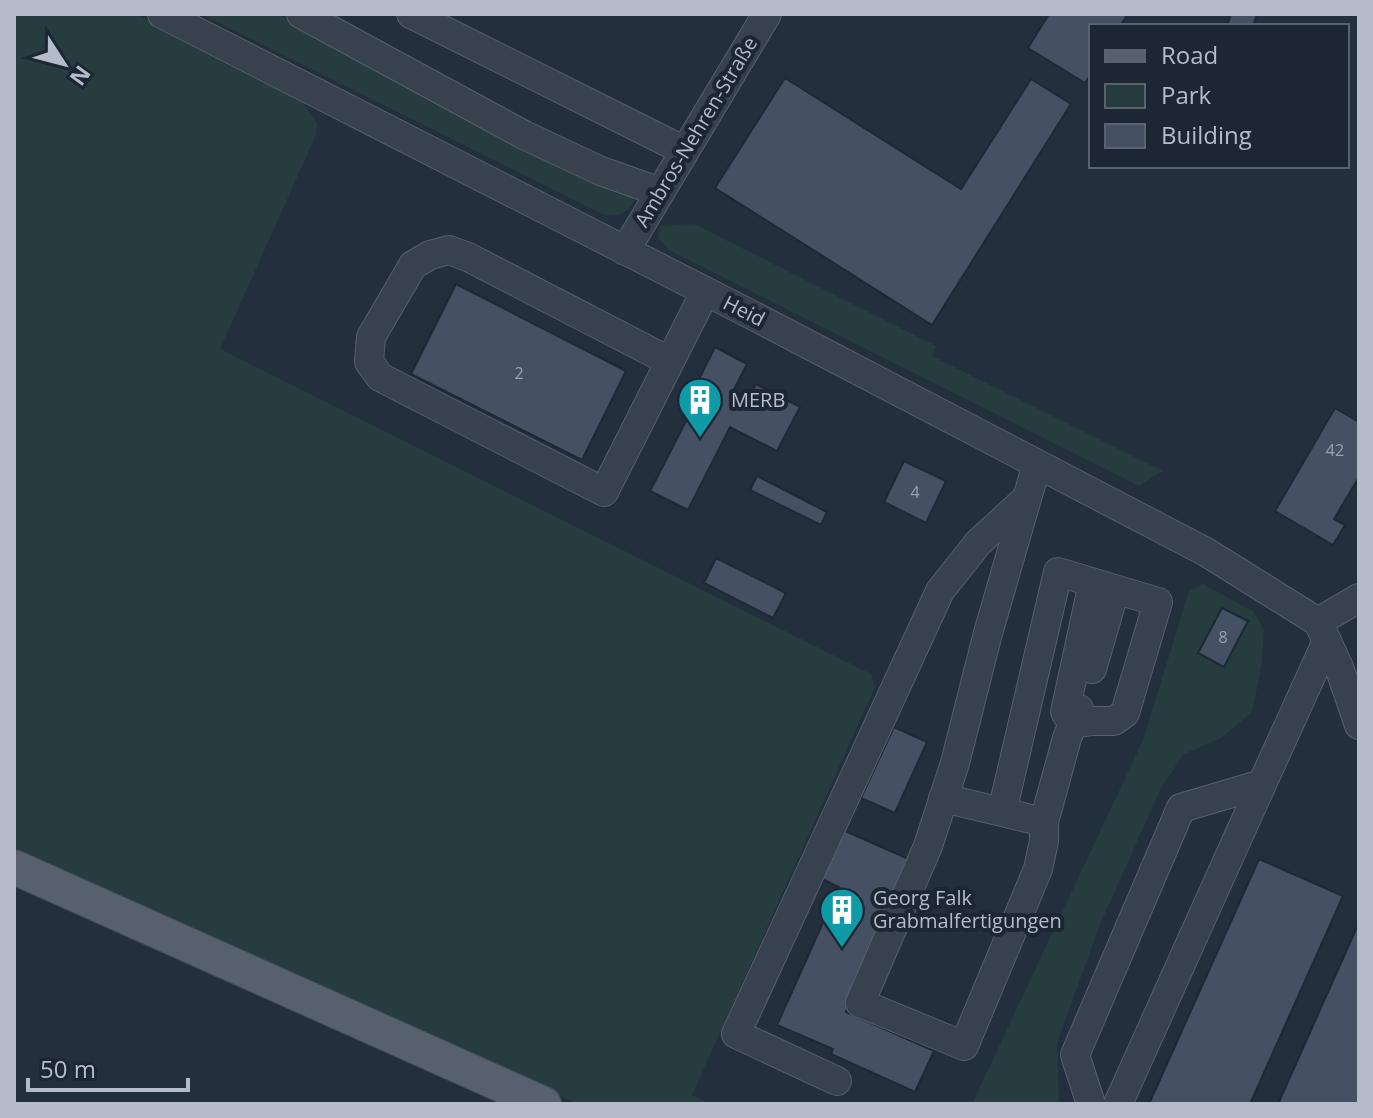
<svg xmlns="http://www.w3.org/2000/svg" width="1373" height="1118" viewBox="0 0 1373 1118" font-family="'Open Sans',sans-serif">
<rect width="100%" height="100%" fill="#242f3e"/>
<path fill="#263c3f" d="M 14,14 L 136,14 L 301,99 L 317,123 L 316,135 L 220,349 L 871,674 L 875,687 L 692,1095 L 710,1104 L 578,1104 L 14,851 Z
M 201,14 L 278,14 L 377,71 L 538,154 L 606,188 L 639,194 C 627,211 625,217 604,215 Z
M 694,224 L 936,346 L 932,356 L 1163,471 L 1139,486 L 669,250 L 658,238 L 660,226 Z
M 1203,584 L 1254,612 L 1264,630 L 1262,663 L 1252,712 L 1221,738 L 1184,754 L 1161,788 L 1099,927 L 1057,1043 L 1059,1104 L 972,1104 L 1143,740 L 1189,591 Z"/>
<path fill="#455162" stroke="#1f2835" stroke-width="2" d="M 1049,14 L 1128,14 L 1120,26 L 1091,26 L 1091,74 L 1085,83 L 1028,48 Z
M 1231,14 L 1257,14 L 1253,26 L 1227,26 Z
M 785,78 L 961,189 L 1031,79 L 1071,104 L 932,325 L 715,188 Z
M 456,284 L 626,371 L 582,460 L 411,374 Z
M 715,347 L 747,364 L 730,397 L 745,405 L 756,384 L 800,407 L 777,451 L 730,427 L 688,510 L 650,491 L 700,394 L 693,391 Z
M 1335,408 L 1359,422 L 1359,477 L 1334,519 L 1345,525 L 1333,545 L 1275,511 Z
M 904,461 L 946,481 L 926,523 L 884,502 Z
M 757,476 L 827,512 L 821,525 L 750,490 Z
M 716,558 L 786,593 L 773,618 L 704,583 Z
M 1222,608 L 1248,621 L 1224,667 L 1198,653 Z
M 894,727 L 927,742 L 895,813 L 861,798 Z
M 843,830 L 913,861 L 846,1012 L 934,1051 L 915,1092 L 831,1054 L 833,1049 L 777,1025 L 839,887 L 822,879 Z
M 1259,859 L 1343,896 L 1250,1104 L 1149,1104 Z
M 1357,927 L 1359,927 L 1359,1104 L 1278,1104 Z"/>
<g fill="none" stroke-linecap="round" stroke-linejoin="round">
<g stroke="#565f6c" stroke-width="30">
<path id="minor" d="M 162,14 L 752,315 L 1206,552 L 1318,622 L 1339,667 L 1359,725
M 301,14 L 524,135 L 601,171 L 660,192
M 411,14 L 685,151
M 625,251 L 767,14
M 669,361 L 468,257 L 449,250 L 430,255 L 413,265 L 371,337 L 369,362 L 380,377 L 604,492 L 705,292
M 1318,622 L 1359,598
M 1092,669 L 1115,590
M 1262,784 L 1327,641
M 943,798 L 1044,822 L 1044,841 L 1038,869 L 964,1046 L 860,1003 L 928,846 L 955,763 L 988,633 L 1037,464
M 1002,812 L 1058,572 L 1158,602 L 1125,713 L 1114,721 L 1092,721 L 1073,724 L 1065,712 L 1093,583
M 1044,822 L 1067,738 L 1079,709
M 837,1081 L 736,1034 L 940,591 L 978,543 L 1027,498
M 1091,1104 L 1075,1055 L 1181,808 L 1262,784 L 1118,1104"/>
</g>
<g stroke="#414a57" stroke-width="36">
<path id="major" d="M 14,867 L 544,1104"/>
</g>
<use href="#minor" stroke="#38414e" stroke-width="28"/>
<use href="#major" stroke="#56606e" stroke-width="34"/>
</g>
<defs>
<g id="building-pin" transform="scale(2.3)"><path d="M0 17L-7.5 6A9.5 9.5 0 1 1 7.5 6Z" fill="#0f9aa8" stroke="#1d2633"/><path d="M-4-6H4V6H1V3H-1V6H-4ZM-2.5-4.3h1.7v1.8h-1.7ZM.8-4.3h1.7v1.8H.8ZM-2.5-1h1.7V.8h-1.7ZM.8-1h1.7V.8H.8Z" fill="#fff"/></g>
</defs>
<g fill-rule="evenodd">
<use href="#building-pin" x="700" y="400"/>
<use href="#building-pin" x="842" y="910"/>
</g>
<g text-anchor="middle" stroke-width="8" stroke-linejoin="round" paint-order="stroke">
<g font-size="16" fill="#98a1af">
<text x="519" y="379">2</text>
<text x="1335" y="456">42</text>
<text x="915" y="498">4</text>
<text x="1223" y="643">8</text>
</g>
<g font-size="20" fill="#b4bcc9" stroke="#1d2633">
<text transform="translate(696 132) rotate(-59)" y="7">Ambros-Nehren-Straße</text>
<text transform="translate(744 311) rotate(27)" y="7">Heid</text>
</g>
<g font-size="20" fill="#b4bcc9" stroke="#1d2633" text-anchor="start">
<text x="731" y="407">MERB</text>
<text x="873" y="905">Georg Falk<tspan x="873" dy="23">Grabmalfertigungen</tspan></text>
</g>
</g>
<rect width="1373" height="1118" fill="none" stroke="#b4bcc9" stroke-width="32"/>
<rect x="1089" y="24" width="260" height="144" fill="#1d2633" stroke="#59626f" stroke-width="2"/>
<rect x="1105" y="50" width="40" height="12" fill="#56606e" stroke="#59626f" stroke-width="2"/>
<text x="1161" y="64" font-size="24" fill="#b4bcc9">Road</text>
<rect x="1105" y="84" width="40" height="24" fill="#263c3f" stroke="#59626f" stroke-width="2"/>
<text x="1161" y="104" font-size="24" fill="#b4bcc9">Park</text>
<rect x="1105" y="124" width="40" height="24" fill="#455162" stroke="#59626f" stroke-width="2"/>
<text x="1161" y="144" font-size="24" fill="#b4bcc9">Building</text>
<g transform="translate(64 64) rotate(126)" stroke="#1d2633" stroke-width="6" paint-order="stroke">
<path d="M0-6L14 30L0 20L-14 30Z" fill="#b4bcc9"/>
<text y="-12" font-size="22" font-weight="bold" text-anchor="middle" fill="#b4bcc9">N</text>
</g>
<path d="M28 1078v12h160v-12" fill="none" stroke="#b4bcc9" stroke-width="4"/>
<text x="40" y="1078" font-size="24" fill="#b4bcc9" stroke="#1d2633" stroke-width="6" paint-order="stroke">50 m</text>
</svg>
